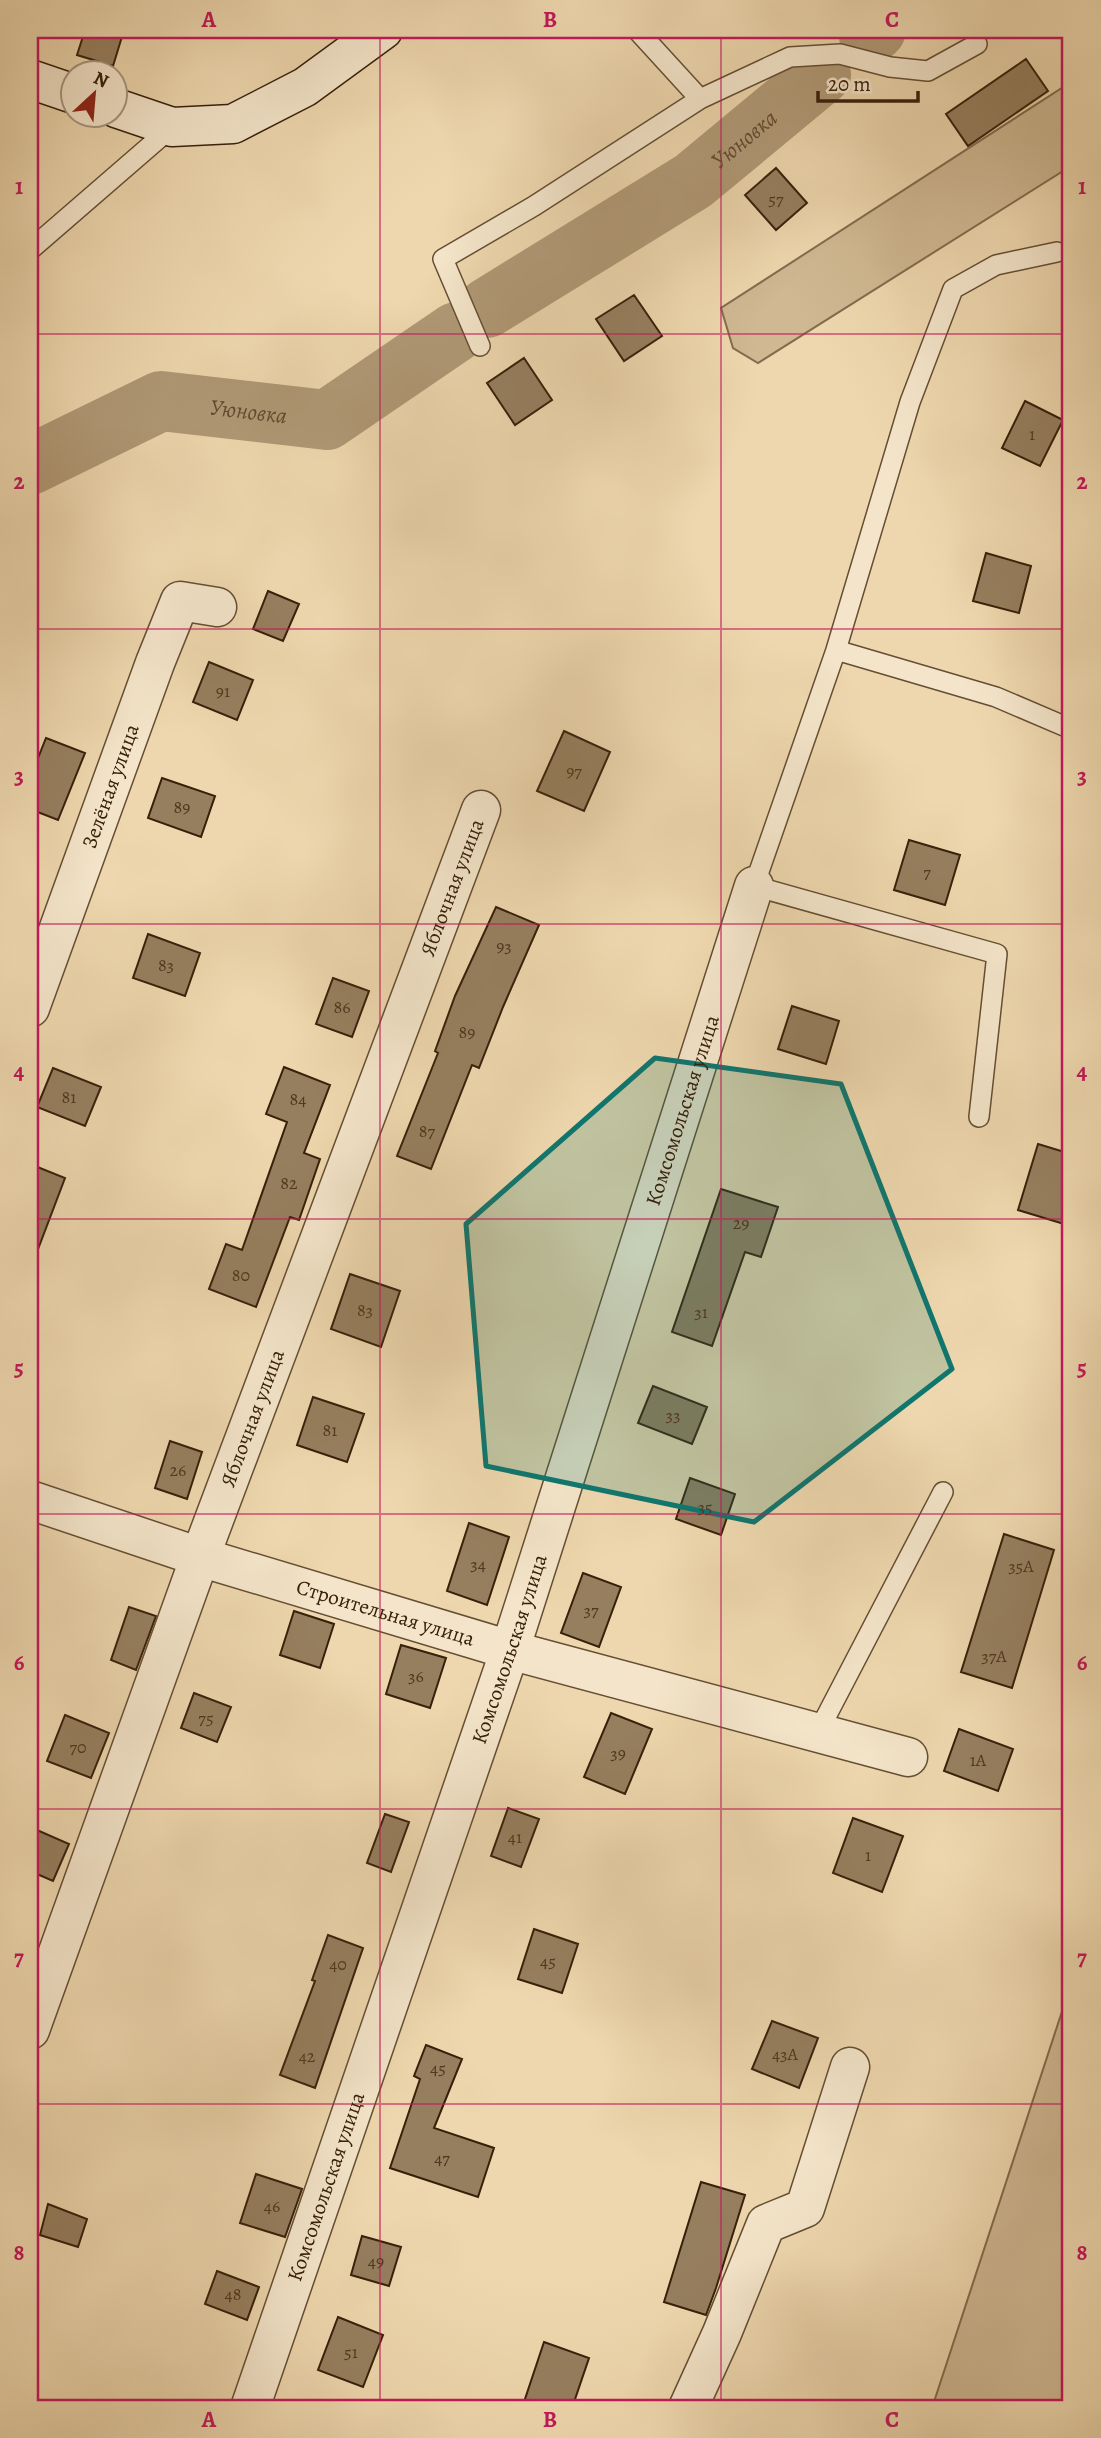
<svg xmlns="http://www.w3.org/2000/svg" width="1101" height="2438" viewBox="0 0 1101 2438" font-family="Alegreya,serif">
<rect width="100%" height="100%" fill="#eed7ae"/>
<filter id="stains"><feTurbulence type="fractalNoise" baseFrequency=".00286" numOctaves="4"/><feColorMatrix values="0 0 0 0 .2 0 0 0 0 .09 0 0 0 0 .02 0 0 0 .5 -.17"/></filter>
<radialGradient id="worn" r=".72"><stop offset=".6" stop-color="#630" stop-opacity="0"/><stop offset="1" stop-color="#630" stop-opacity=".3"/></radialGradient>
<path fill="#cfb892" stroke="#836c4e" stroke-width="2" d="M 1071,82 L 1071,166 L 758,363 L 733,348 L 721,308 Z
M 1071,1984 L 1071,2408 L 932,2408 Z"/>
<g fill="none" stroke-linecap="round" stroke-linejoin="round">
<g stroke="#b09976" stroke-width="60">
<path d="M 869,36 L 876,30"/>
<path id="s1" d="M 487,308 L 693,181 L 821,75"/>
<path id="s2" d="M 30,465 L 161,401 L 327,420 L 456,332"/>
</g>
</g>
<path fill="#967f5f" stroke="#37200a" stroke-width="2" d="M 85,30 L 124,30 L 113,66 L 77,55 Z
M 1026,59 L 1048,91 L 968,146 L 946,114 Z
M 776,168 L 807,203 L 776,230 L 745,195 Z
M 634,295 L 662,336 L 624,361 L 596,319 Z
M 524,358 L 552,400 L 515,425 L 487,383 Z
M 1025,401 L 1063,420 L 1040,466 L 1002,448 Z
M 986,553 L 1031,566 L 1019,613 L 973,601 Z
M 268,591 L 299,604 L 283,641 L 253,629 Z
M 209,662 L 253,680 L 237,720 L 193,702 Z
M 564,731 L 610,752 L 584,811 L 537,791 Z
M 46,738 L 85,753 L 58,820 L 30,809 L 30,778 Z
M 162,778 L 215,796 L 201,837 L 148,818 Z
M 909,840 L 960,855 L 945,905 L 894,890 Z
M 496,907 L 539,925 L 503,1007 L 479,1068 L 472,1065 L 431,1169 L 397,1156 L 438,1053 L 435,1051 L 455,996 Z
M 148,934 L 200,953 L 185,996 L 133,978 Z
M 333,978 L 369,991 L 352,1037 L 316,1024 Z
M 792,1006 L 839,1021 L 826,1064 L 778,1049 Z
M 284,1067 L 330,1085 L 304,1153 L 320,1159 L 299,1220 L 290,1217 L 256,1307 L 209,1289 L 226,1244 L 242,1250 L 287,1122 L 266,1114 Z
M 53,1068 L 101,1087 L 85,1126 L 37,1107 Z
M 1038,1144 L 1071,1154 L 1071,1202 L 1064,1224 L 1018,1210 Z
M 30,1164 L 65,1178 L 32,1265 L 30,1265 Z
M 721,1189 L 778,1207 L 761,1257 L 745,1252 L 712,1346 L 672,1332 Z
M 350,1274 L 400,1291 L 381,1347 L 331,1329 Z
M 653,1386 L 707,1407 L 692,1444 L 638,1423 Z
M 313,1397 L 364,1414 L 347,1462 L 297,1445 Z
M 170,1441 L 202,1452 L 187,1499 L 155,1488 Z
M 690,1478 L 735,1494 L 721,1535 L 676,1519 Z
M 469,1523 L 509,1537 L 487,1605 L 447,1591 Z
M 1004,1534 L 1054,1550 L 1012,1688 L 961,1672 Z
M 583,1573 L 621,1587 L 599,1647 L 561,1633 Z
M 129,1607 L 156,1616 L 136,1670 L 111,1660 Z
M 294,1611 L 334,1624 L 320,1668 L 280,1655 Z
M 401,1645 L 446,1658 L 430,1708 L 386,1694 Z
M 194,1693 L 231,1707 L 217,1742 L 181,1728 Z
M 611,1713 L 652,1729 L 625,1794 L 584,1777 Z
M 65,1715 L 109,1733 L 91,1778 L 47,1761 Z
M 959,1729 L 1013,1749 L 998,1791 L 944,1771 Z
M 508,1808 L 539,1819 L 521,1867 L 491,1856 Z
M 385,1814 L 409,1822 L 391,1872 L 367,1863 Z
M 853,1818 L 903,1836 L 882,1892 L 833,1873 Z
M 30,1827 L 69,1844 L 53,1881 L 30,1871 Z
M 534,1929 L 578,1944 L 562,1993 L 518,1979 Z
M 328,1935 L 363,1948 L 315,2088 L 280,2075 L 315,1981 L 312,1980 Z
M 772,2021 L 818,2038 L 799,2088 L 752,2069 Z
M 426,2045 L 462,2059 L 434,2128 L 494,2148 L 478,2197 L 390,2168 L 420,2079 L 414,2076 Z
M 256,2174 L 302,2189 L 285,2237 L 240,2223 Z
M 701,2182 L 745,2195 L 716,2288 L 706,2315 L 664,2302 Z
M 48,2204 L 87,2219 L 78,2247 L 40,2235 Z
M 362,2236 L 401,2247 L 389,2286 L 351,2275 Z
M 217,2271 L 259,2287 L 247,2320 L 205,2304 Z
M 338,2317 L 383,2335 L 363,2387 L 318,2370 Z
M 544,2342 L 589,2358 L 572,2408 L 522,2408 Z"/>
<g fill="none" stroke-linecap="round" stroke-linejoin="round">
<g stroke="#654e33" stroke-width="22">
<path id="lane" d="M 637,30 L 700,99 L 790,57 L 840,54 L 890,67 L 928,71 L 977,44
M 30,250 L 172,127
M 480,346 L 443,259 L 534,206 L 700,99
M 836,650 L 996,697 L 1071,729
M 979,1117 L 997,954 L 754,886 L 836,650 L 910,402 L 953,289 L 996,265 L 1057,252
M 818,1732 L 943,1492"/>
</g>
<g stroke="#654e33" stroke-width="41">
<g id="street">
<path id="s3" d="M 30,1008 L 155,663 L 180,601 L 217,607"/>
<path id="s4" d="M 30,1500 L 200,1557 L 510,1650 L 908,1757"/>
<path id="s5" d="M 30,2030 L 200,1557 L 481,810"/>
<path id="s6" d="M 250,2408 L 510,1650 L 754,886"/>
<path d="M 688,2408 L 722,2333 L 766,2224 L 805,2208 L 850,2067"/>
</g>
</g>
<g stroke="#37200a" stroke-width="41">
<path id="secondary" d="M 30,79 L 74,94
M 116,108 L 172,127 L 233,124 L 305,87 L 383,30"/>
</g>
<use href="#lane" stroke="#f4e5ca" stroke-width="19"/>
<use href="#street" stroke="#f4e5ca" stroke-width="38"/>
<use href="#secondary" stroke="#f4e5ca" stroke-width="38"/>
</g>
<path fill="#0f766e" fill-opacity="0.2" stroke="#0f766e" stroke-width="5" stroke-linejoin="round" d="M 655,1058 L 841,1084 L 952,1369 L 754,1522 L 486,1466 L 466,1224 Z"/>
<path fill="none" stroke="#c2185b" stroke-width="2" stroke-opacity="0.55" d="M 380,30 L 380,2408M 721,30 L 721,2408M 30,334 L 1071,334M 30,629 L 1071,629M 30,924 L 1071,924M 30,1219 L 1071,1219M 30,1514 L 1071,1514M 30,1809 L 1071,1809M 30,2104 L 1071,2104"/>
<g text-anchor="middle" stroke-width="5" stroke-linejoin="round" paint-order="stroke">
<g font-size="18" fill="#4f381f">
<text x="776" y="205">57</text>
<text x="1032" y="440">1</text>
<text x="223" y="697">91</text>
<text x="574" y="777">97</text>
<text x="182" y="813">89</text>
<text x="927" y="878">7</text>
<text x="504" y="952">93</text>
<text x="166" y="971">83</text>
<text x="342" y="1013">86</text>
<text x="467" y="1038">89</text>
<text x="69" y="1103">81</text>
<text x="298" y="1105">84</text>
<text x="427" y="1137">87</text>
<text x="289" y="1189">82</text>
<text x="741" y="1229">29</text>
<text x="241" y="1281">80</text>
<text x="365" y="1316">83</text>
<text x="701" y="1318">31</text>
<text x="673" y="1421">33</text>
<text x="330" y="1436">81</text>
<text x="178" y="1476">26</text>
<text x="705" y="1513">35</text>
<text x="478" y="1570">34</text>
<text x="1021" y="1572">35А</text>
<text x="591" y="1616">37</text>
<text x="994" y="1662">37А</text>
<text x="416" y="1682">36</text>
<text x="206" y="1724">75</text>
<text x="78" y="1753">70</text>
<text x="618" y="1759">39</text>
<text x="978" y="1766">1А</text>
<text x="515" y="1843">41</text>
<text x="868" y="1861">1</text>
<text x="548" y="1967">45</text>
<text x="338" y="1970">40</text>
<text x="785" y="2060">43А</text>
<text x="307" y="2062">42</text>
<text x="438" y="2074">45</text>
<text x="442" y="2164">47</text>
<text x="272" y="2212">46</text>
<text x="376" y="2267">49</text>
<text x="233" y="2300">48</text>
<text x="351" y="2358">51</text>
</g>
<g font-size="21" fill="#37200a" stroke="#f4e5ca">
<text dy="7" stroke="none"><textPath href="#s3" startOffset="236">Зелёная улица</textPath></text>
<text dy="7" stroke="none"><textPath href="#s5" startOffset="1218">Яблочная улица</textPath></text>
<text dy="7" stroke="none"><textPath href="#s6" startOffset="1368">Комсомольская улица</textPath></text>
<text dy="7" stroke="none"><textPath href="#s5" startOffset="651">Яблочная улица</textPath></text>
<text dy="7" stroke="none"><textPath href="#s4" startOffset="373">Строительная улица</textPath></text>
<text dy="7" stroke="none"><textPath href="#s6" startOffset="802">Комсомольская улица</textPath></text>
<text dy="7" stroke="none"><textPath href="#s6" startOffset="234">Комсомольская улица</textPath></text>
</g>
<g font-size="23" font-style="italic" fill="#614a30" stroke="#f4e5ca">
<text dy="8" stroke="none"><textPath href="#s1" startOffset="308">Уюновка</textPath></text>
<text dy="8" stroke="none"><textPath href="#s2" startOffset="234">Уюновка</textPath></text>
</g>
</g>
<rect width="1101" height="2438" fill="none" stroke="#eed7ae" stroke-width="77"/>
<g transform="translate(94 94) rotate(26)"><circle r="33" fill="#f4e5ca" stroke="#a8967d" stroke-width="2"/>
<path d="M0-5L12 26L0 18L-12 26Z" fill="#8f2418"/>
<text y="-10" font-size="19" font-weight="bold" text-anchor="middle" fill="#37200a">N</text>
</g>
<path d="M818 91v10h100v-10" fill="none" stroke="#37200a" stroke-width="3.5"/>
<text x="828" y="91" font-size="21" fill="#37200a" stroke="#f4e5ca" stroke-width="5" paint-order="stroke">20 m</text>
<rect x="38" y="38" width="1024" height="2362" fill="none" stroke="#c2185b" stroke-width="2.5"/>
<g font-size="23" text-anchor="middle" font-weight="bold" fill="#c2185b">
<text x="209" y="27">A</text>
<text x="550" y="27">B</text>
<text x="892" y="27">C</text>
<text x="19" y="194">1</text>
<text x="1082" y="194">1</text>
<text x="19" y="489">2</text>
<text x="1082" y="489">2</text>
<text x="19" y="784">3</text>
<text x="1082" y="784">3</text>
<text x="19" y="1079">4</text>
<text x="1082" y="1079">4</text>
<text x="19" y="1375">5</text>
<text x="1082" y="1375">5</text>
<text x="19" y="1670">6</text>
<text x="1082" y="1670">6</text>
<text x="19" y="1965">7</text>
<text x="1082" y="1965">7</text>
<text x="19" y="2260">8</text>
<text x="1082" y="2260">8</text>
<text x="209" y="2427">A</text>
<text x="550" y="2427">B</text>
<text x="892" y="2427">C</text>
</g>
<rect width="100%" height="100%" filter="url(#stains)"/>
<rect width="100%" height="100%" fill="url(#worn)"/>
</svg>
